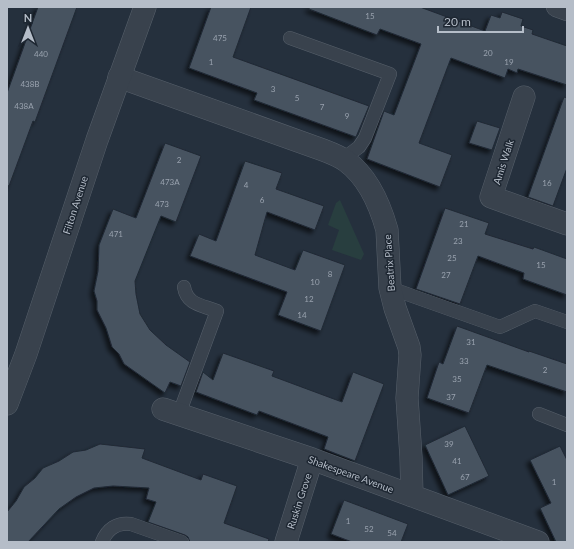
<svg xmlns="http://www.w3.org/2000/svg" width="574" height="549" viewBox="0 0 574 549" font-family="Lato,sans-serif">
<defs>
<filter id="shadow"><feDropShadow dx="-3.5" dy="3.5" stdDeviation="2" flood-color="#0009"/></filter>
</defs>
<rect width="100%" height="100%" fill="#25303d"/>
<path fill="#283e3f" d="M 340,200 L 364,254 L 361,260 L 332,250 L 339,230 L 328,225 L 336,203 Z"/>
<path fill="#465261" stroke="#202934" filter="url(#shadow)" d="M 38,7 L 77,7 L 35,122 L 33,121 L 9,186 L 7,185 L 7,93 Z
M 211,7 L 251,7 L 233,57 L 369,106 L 356,137 L 254,100 L 257,93 L 189,68 Z
M 309,7 L 420,7 L 485,31 L 491,15 L 500,18 L 502,12 L 523,19 L 521,26 L 533,30 L 532,34 L 567,46 L 567,85 L 518,69 L 517,73 L 508,69 L 505,78 L 451,58 L 419,143 L 452,155 L 440,187 L 367,159 L 384,111 L 394,115 L 421,44 L 380,29 L 377,35 L 309,9 Z
M 564,97 L 567,98 L 567,168 L 553,206 L 528,197 Z
M 477,121 L 500,128 L 492,150 L 469,143 Z
M 165,143 L 201,156 L 176,222 L 161,216 L 135,281 L 136,294 L 140,314 L 150,330 L 166,345 L 190,362 L 181,386 L 170,382 L 165,393 L 124,364 L 119,354 L 112,347 L 106,328 L 97,310 L 97,301 L 94,291 L 98,271 L 99,245 L 113,209 L 136,218 Z
M 245,161 L 282,173 L 276,189 L 324,206 L 315,230 L 267,212 L 255,255 L 295,270 L 303,250 L 345,265 L 321,331 L 278,315 L 287,292 L 190,256 L 199,234 L 216,241 Z
M 445,208 L 489,223 L 485,234 L 533,249 L 534,247 L 567,259 L 567,295 L 523,279 L 524,273 L 478,256 L 460,304 L 416,289 Z
M 457,326 L 529,352 L 529,351 L 567,364 L 567,392 L 487,365 L 469,413 L 427,398 L 439,362 L 443,364 Z
M 223,353 L 274,371 L 272,376 L 342,402 L 353,372 L 384,384 L 355,461 L 324,449 L 328,437 L 259,411 L 257,415 L 196,392 L 203,372 L 213,380 Z
M 465,426 L 489,476 L 448,495 L 425,445 Z
M 100,444 L 145,449 L 142,458 L 201,480 L 203,474 L 237,486 L 224,523 L 269,539 L 268,542 L 190,542 L 188,537 L 185,535 L 148,522 L 156,502 L 146,499 L 149,488 L 113,486 L 94,488 L 76,497 L 59,509 L 28,542 L 7,542 L 7,512 L 16,501 L 24,487 L 35,478 L 43,468 L 59,461 L 73,452 L 86,450 Z
M 560,446 L 567,460 L 567,542 L 556,542 L 540,508 L 551,503 L 530,460 Z
M 344,500 L 408,524 L 401,542 L 352,542 L 331,534 Z"/>
<g fill="none" stroke-linecap="round" stroke-linejoin="round">
<g stroke="#57606b" stroke-width="14">
<path id="service" d="M 290,38 L 390,74 L 365,138 L 359,147 L 343,159
M 390,288 L 500,327 L 535,311 L 567,322
M 179,414 L 217,311 C 202,305 187,305 184,287
M 539,414 L 567,425
M 102,542 C 107,529 117,522 131,524 L 182,542"/>
</g>
<g stroke="#57606b" stroke-width="20">
<path id="pedestrian" d="M 556,7 L 567,11"/>
</g>
<g stroke="#57606b" stroke-width="23">
<path id="minor" d="M 119,77 L 323,150 C 331,153 339,156 346,161 C 368,177 380,205 387,230 L 390,288 L 395,308 L 409,347 L 410,355 L 407,398 L 411,457 L 412,496
M 524,97 L 491,197 L 567,224
M 163,409 L 312,459 L 538,542
M 286,542 L 312,459"/>
</g>
<g stroke="#57606b" stroke-width="23">
<path id="tertiary" d="M 7,404 L 26,354 L 97,140 L 145,7"/>
</g>
<use href="#service" stroke="#39424d" stroke-width="13"/>
<use href="#pedestrian" stroke="#39424d" stroke-width="19"/>
<use href="#minor" stroke="#39424d" stroke-width="22"/>
<use href="#tertiary" stroke="#39424d" stroke-width="22"/>
</g>
<g text-anchor="middle" stroke-width="3" stroke-linejoin="round" paint-order="stroke">
<g font-size="8" fill="#99a2ae">
<text x="370" y="19">15</text>
<text x="220" y="41">475</text>
<text x="488" y="56">20</text>
<text x="41" y="57">440</text>
<text x="211" y="65">1</text>
<text x="509" y="65">19</text>
<text x="30" y="87">438B</text>
<text x="273" y="92">3</text>
<text x="297" y="101">5</text>
<text x="24" y="109">438A</text>
<text x="322" y="110">7</text>
<text x="347" y="119">9</text>
<text x="179" y="163">2</text>
<text x="170" y="185">473A</text>
<text x="547" y="186">16</text>
<text x="246" y="188">4</text>
<text x="262" y="203">6</text>
<text x="162" y="207">473</text>
<text x="464" y="227">21</text>
<text x="116" y="237">471</text>
<text x="458" y="244">23</text>
<text x="452" y="261">25</text>
<text x="541" y="268">15</text>
<text x="330" y="277">8</text>
<text x="446" y="278">27</text>
<text x="315" y="285">10</text>
<text x="309" y="302">12</text>
<text x="302" y="318">14</text>
<text x="471" y="345">31</text>
<text x="464" y="364">33</text>
<text x="545" y="373">2</text>
<text x="457" y="382">35</text>
<text x="451" y="400">37</text>
<text x="449" y="447">39</text>
<text x="457" y="464">41</text>
<text x="465" y="480">67</text>
<text x="554" y="485">1</text>
<text x="348" y="524">1</text>
<text x="369" y="532">52</text>
<text x="392" y="536">54</text>
</g>
<g font-size="10" fill="#b5bdc8" stroke="#1e2732">
<text transform="translate(503 162) rotate(-72)" y="4">Amis Walk</text>
<text transform="translate(75 205) rotate(-72)" y="4">Filton Avenue</text>
<text transform="translate(389 263) rotate(-94)" y="4">Beatrix Place</text>
<text transform="translate(351 474) rotate(20)" y="4">Shakespeare Avenue</text>
<text transform="translate(299 501) rotate(-72)" y="4">Ruskin Grove</text>
</g>
</g>
<rect width="574" height="549" fill="none" stroke="#b5bdc8" stroke-width="16"/>
<g transform="translate(28 28)" stroke="#1e2732" stroke-width="3" paint-order="stroke">
<path d="M0-3L7 15L0 10L-7 15Z" fill="#b5bdc8"/>
<text y="-6" font-size="11" font-weight="bold" text-anchor="middle" fill="#b5bdc8">N</text>
</g>
<path d="M438 26v6h85v-6" fill="none" stroke="#b5bdc8" stroke-width="2"/>
<text x="444" y="26" font-size="12" fill="#b5bdc8" stroke="#1e2732" stroke-width="3" paint-order="stroke">20 m</text>
</svg>
